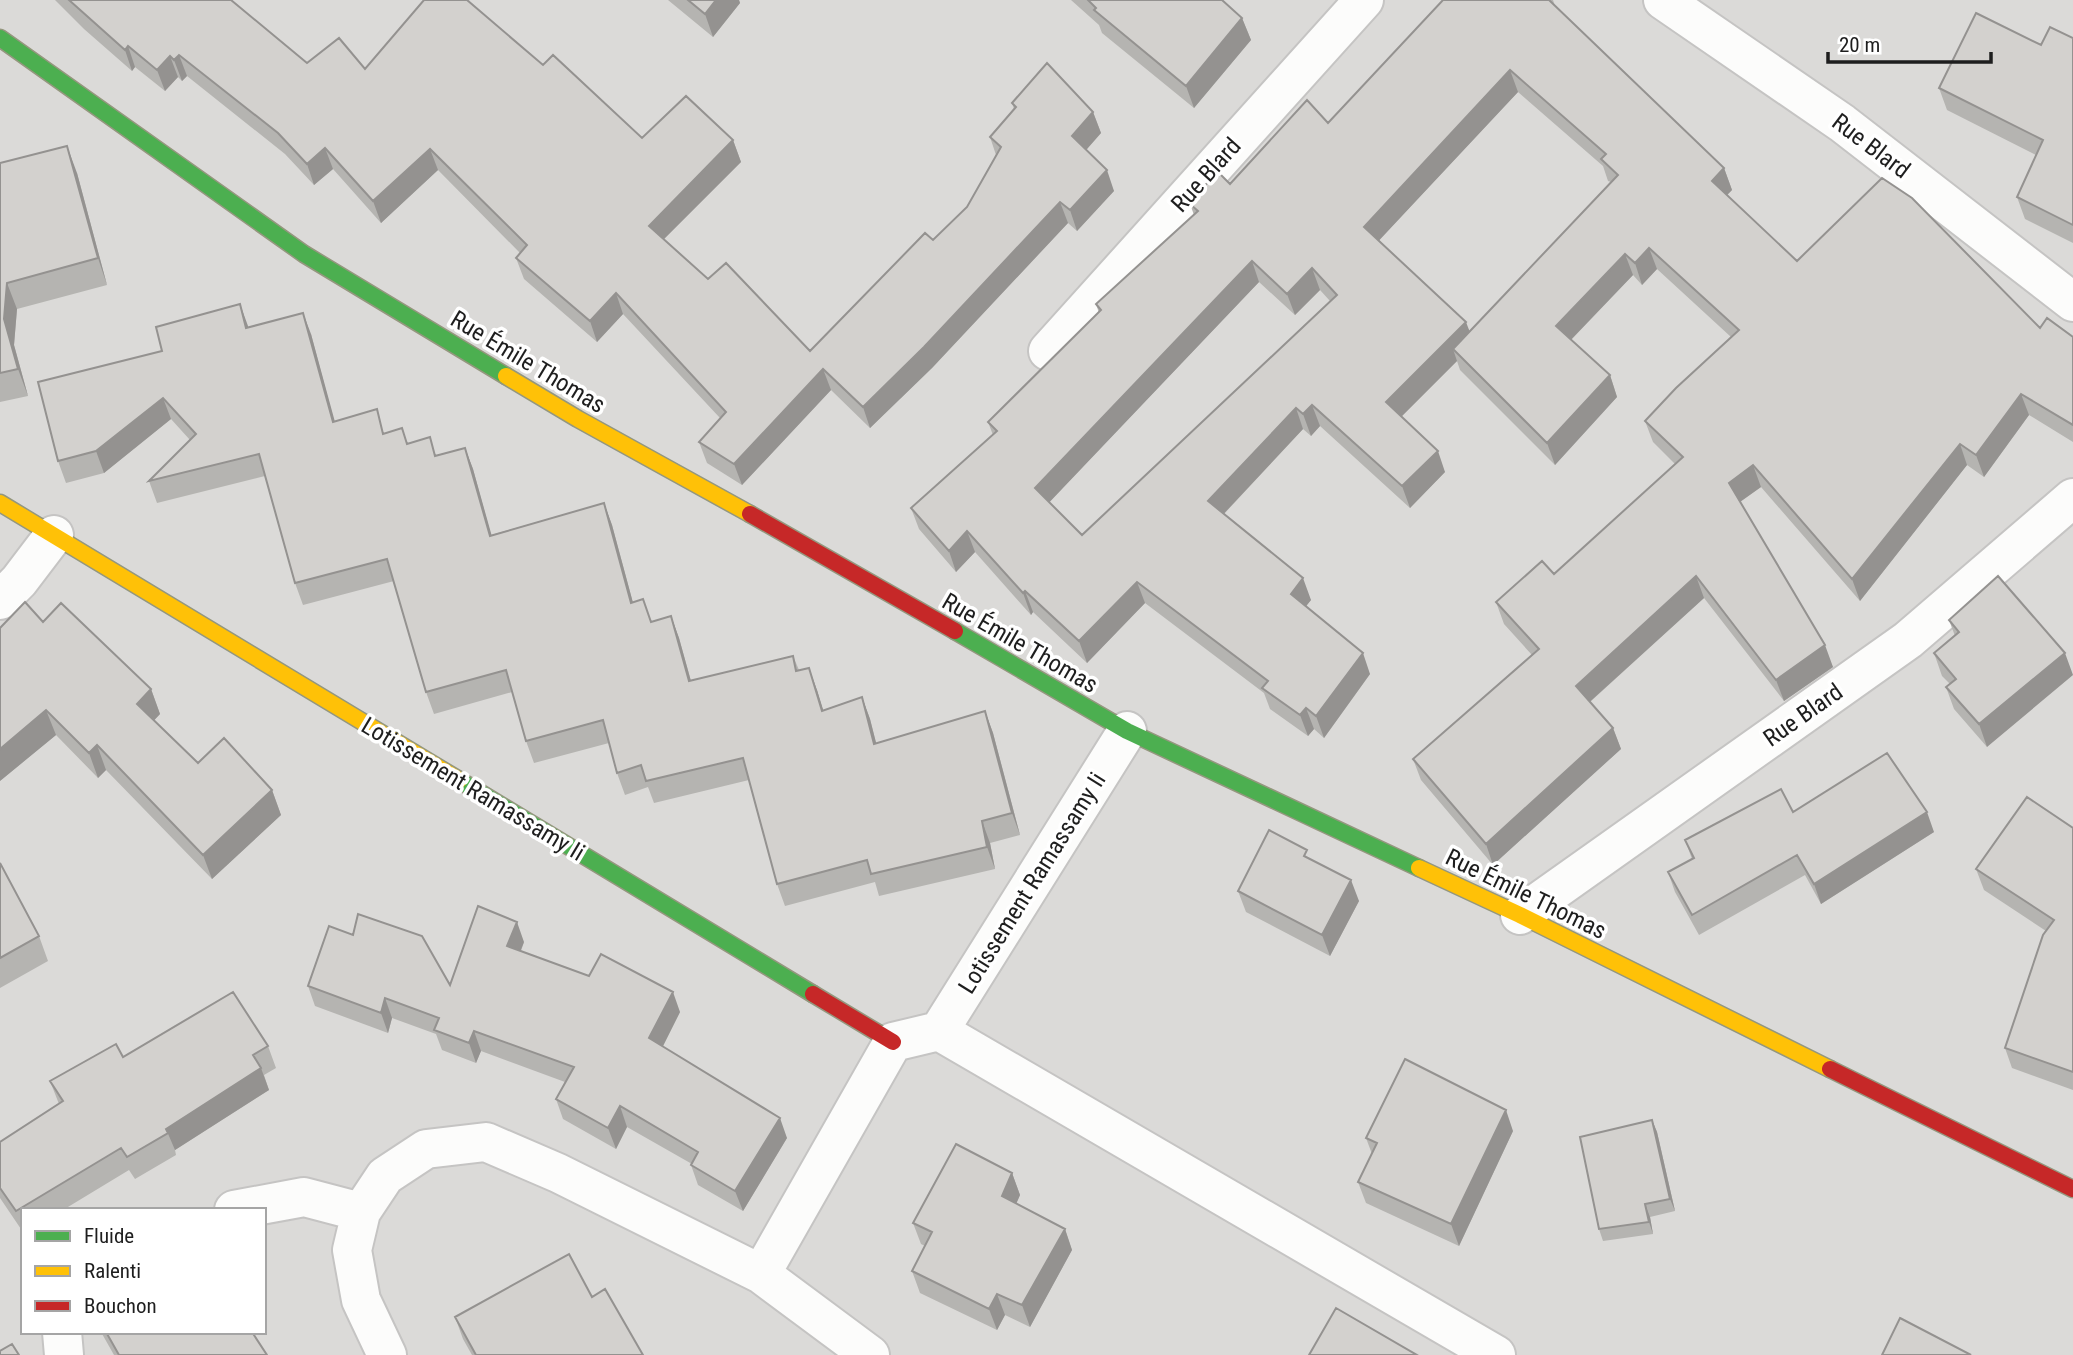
<svg xmlns="http://www.w3.org/2000/svg" width="2073" height="1355" viewBox="0 0 2073 1355" font-family="'Roboto Condensed',sans-serif">
<rect width="100%" height="100%" fill="#ecebe7"/>
<path fill="#dbdad8" fill-rule="evenodd" d="M 0,0 L 2073,0 L 2073,1355 L 0,1355 ZM 23,1210 L 264,1210 L 264,1332 L 23,1332 Z"/>
<g fill="none" stroke-linecap="round" stroke-linejoin="round">
<g stroke="#c5c4c3" stroke-width="42">
<path id="street" d="M 1663,0 L 1842,123 L 2073,302
M 1048,351 L 1364,0
M 0,600 L 19,581 L 54,535
M 1520,915 L 1908,640 L 2073,498
M 939,1031 L 1496,1355
M 234,1210 L 304,1197 L 361,1212
M 761,1274 L 893,1042 L 939,1031 L 1127,731
M 62,1332 L 64,1355
M 387,1355 L 361,1300 L 352,1250 L 361,1212 L 385,1176 L 426,1149 L 486,1142 L 558,1173 L 761,1274 L 870,1355"/>
</g>
<g stroke="#94977e" stroke-width="19">
<path id="fast" d="M 0,38 L 304,254 L 506,376
M 955,631 L 1127,731 L 1419,868
M 459,780 L 813,994"/>
</g>
<g stroke="#94977e" stroke-width="19">
<path id="slow" d="M 506,376 L 578,419 L 750,514
M 0,503 L 459,780
M 1419,868 L 1520,915 L 1830,1069"/>
</g>
<g stroke="#94977e" stroke-width="19">
<path id="jam" d="M 750,514 L 955,631
M 813,994 L 893,1042
M 1830,1069 L 2073,1189"/>
</g>
<use href="#street" stroke="#fcfcfb" stroke-width="38"/>
<use href="#fast" stroke="#4caf50" stroke-width="16"/>
<use href="#slow" stroke="#ffc107" stroke-width="16"/>
<use href="#jam" stroke="#c62828" stroke-width="16"/>
</g>
<path fill="#b5b4b1" fill-rule="evenodd" d="M 55,0 L 231,0 L 307,63 L 365,69 L 543,65 L 642,138 L 733,140 L 741,162 L 664,239 L 708,279 L 810,351 L 933,240 L 967,207 L 996,155 L 990,137 L 1014,109 L 1012,103 L 1093,112 L 1101,133 L 1086,150 L 1114,191 L 1077,231 L 1068,223 L 932,368 L 870,428 L 831,390 L 742,485 L 707,463 L 699,442 L 720,418 L 623,314 L 597,342 L 524,279 L 516,258 L 520,253 L 438,170 L 381,223 L 333,169 L 314,185 L 285,154 L 187,76 L 182,81 L 178,77 L 165,91 L 135,67 L 132,71 L 84,29 Z
M 668,0 L 739,0 L 740,3 L 713,37 Z
M 1071,0 L 1222,0 L 1242,18 L 1251,40 L 1194,108 L 1102,33 L 1099,25 Z
M 1443,0 L 1553,0 L 1555,6 L 1724,168 L 1732,190 L 1727,195 L 1797,261 L 2073,337 L 2073,442 L 2029,415 L 1984,477 L 1967,465 L 1860,601 L 1761,487 L 1740,502 L 1833,667 L 1784,701 L 1704,598 L 1590,702 L 1613,728 L 1621,749 L 1493,865 L 1421,780 L 1413,759 L 1532,655 L 1504,624 L 1496,602 L 1554,574 L 1675,464 L 1653,442 L 1645,421 L 1731,337 L 1657,269 L 1642,285 L 1633,275 L 1571,340 L 1610,375 L 1617,397 L 1555,465 L 1460,370 L 1457,361 L 1401,417 L 1445,472 L 1410,508 L 1320,426 L 1311,436 L 1303,429 L 1224,514 L 1311,600 L 1306,606 L 1370,674 L 1324,738 L 1314,729 L 1308,736 L 1270,709 L 1264,693 L 1145,603 L 1087,663 L 1033,612 L 1031,615 L 975,552 L 956,572 L 919,529 L 911,508 L 993,435 L 988,422 L 1099,313 L 1096,304 L 1194,215 L 1190,204 L 1230,184 L 1328,123 ZM 1518,92 L 1603,166 L 1608,181 L 1611,182 L 1470,331 L 1379,240 ZM 1259,282 L 1295,315 L 1320,290 L 1330,301 L 1082,535 L 1049,502 Z
M 2073,38 L 2073,243 L 2025,219 L 2017,197 L 2036,155 L 1947,110 L 1939,88 L 2041,45 Z
M 0,163 L 77,173 L 107,285 L 17,309 L 14,345 L 28,396 L 0,402 Z
M 248,327 L 311,334 L 334,421 L 385,433 L 437,455 L 465,448 L 473,469 L 491,535 L 604,503 L 612,525 L 633,603 L 651,622 L 671,616 L 679,638 L 691,681 L 793,656 L 799,670 L 817,690 L 823,710 L 862,697 L 870,719 L 876,743 L 985,711 L 993,733 L 1020,835 L 990,843 L 995,869 L 879,896 L 875,882 L 785,906 L 777,884 L 749,780 L 654,803 L 648,787 L 625,795 L 617,773 L 609,743 L 534,763 L 526,741 L 512,692 L 434,714 L 426,692 L 394,581 L 303,605 L 295,583 L 265,476 L 157,503 L 149,481 L 190,440 L 171,419 L 104,473 L 66,483 L 58,461 L 162,351 Z
M 1998,576 L 1987,747 L 1954,709 L 1946,687 L 1950,684 L 1942,676 L 1934,653 L 1955,636 L 1949,620 Z
M 43,622 L 151,689 L 160,714 L 154,720 L 198,763 L 272,790 L 281,815 L 212,879 L 106,770 L 98,778 L 56,735 L 0,781 Z
M 1793,812 L 1934,832 L 1821,904 L 1805,875 L 1699,935 L 1675,892 L 1668,872 L 1692,859 L 1685,840 Z
M 2073,828 L 2073,1090 L 2012,1068 L 2005,1048 L 2046,931 L 1984,890 L 1976,869 Z
M 1310,859 L 1359,901 L 1330,956 L 1246,912 L 1238,891 Z
M 0,863 L 39,936 L 48,961 L 0,988 Z
M 353,935 L 450,985 L 524,942 L 521,951 L 680,1012 L 663,1046 L 787,1138 L 743,1211 L 698,1185 L 691,1165 L 692,1164 L 627,1127 L 616,1149 L 563,1119 L 556,1099 L 565,1082 L 481,1051 L 476,1063 L 442,1050 L 436,1034 L 392,1018 L 388,1033 L 315,1006 L 308,986 Z
M 268,1046 L 276,1068 L 264,1075 L 269,1090 L 175,1150 L 176,1155 L 135,1179 L 129,1170 L 63,1210 L 23,1210 L 23,1232 L 0,1198 L 0,1142 L 59,1104 L 50,1081 L 123,1057 Z
M 1652,1120 L 1657,1132 L 1675,1211 L 1650,1217 L 1653,1234 L 1603,1241 L 1599,1229 Z
M 1513,1131 L 1459,1246 L 1366,1203 L 1358,1182 L 1372,1154 L 1366,1138 Z
M 1012,1173 L 1020,1195 L 1016,1204 L 1065,1229 L 1072,1250 L 1030,1327 L 1005,1315 L 997,1330 L 920,1293 L 912,1271 L 925,1246 L 921,1244 L 913,1223 Z
M 592,1297 L 643,1355 L 472,1355 L 463,1339 L 455,1317 Z
M 101,1332 L 252,1332 L 267,1355 L 114,1355 Z"/>
<path fill="#949290" d="M 716,0 L 739,0 L 740,3 L 713,37 L 705,14 Z
M 1242,18 L 1251,40 L 1194,108 L 1186,86 Z
M 128,46 L 135,67 L 132,71 L 125,50 Z
M 179,55 L 187,76 L 182,81 L 174,60 Z
M 170,56 L 178,77 L 165,91 L 157,70 Z
M 1510,70 L 1518,92 L 1372,248 L 1364,227 Z
M 1093,112 L 1101,133 L 1080,157 L 1072,136 Z
M 733,140 L 741,162 L 656,247 L 649,226 Z
M 67,146 L 77,173 L 107,285 L 98,258 Z
M 325,148 L 333,169 L 314,185 L 307,164 Z
M 430,149 L 438,170 L 381,223 L 373,201 Z
M 1724,168 L 1732,190 L 1720,202 L 1712,181 Z
M 1107,170 L 1114,191 L 1077,231 L 1070,210 Z
M 1060,202 L 1068,223 L 932,368 L 870,428 L 863,407 Z
M 1649,248 L 1657,269 L 1642,285 L 1635,263 Z
M 1625,254 L 1633,275 L 1563,348 L 1556,326 Z
M 1252,261 L 1259,282 L 1043,509 L 1035,488 Z
M 1312,268 L 1320,290 L 1295,315 L 1287,294 Z
M 7,283 L 17,309 L 14,345 L 28,396 L 18,369 L 4,319 Z
M 616,293 L 623,314 L 597,342 L 590,321 Z
M 240,304 L 248,326 L 254,350 L 246,328 Z
M 303,313 L 311,334 L 341,444 L 333,422 Z
M 1466,322 L 1474,343 L 1453,349 L 1457,361 L 1394,424 L 1386,402 Z
M 823,369 L 831,390 L 742,485 L 734,464 Z
M 1610,375 L 1617,397 L 1555,465 L 1547,443 Z
M 2021,394 L 2029,415 L 1984,477 L 1976,455 Z
M 163,398 L 171,419 L 104,473 L 96,451 Z
M 1312,405 L 1320,426 L 1311,436 L 1303,414 Z
M 1296,408 L 1303,429 L 1216,522 L 1208,501 Z
M 1960,444 L 1967,465 L 1860,601 L 1852,579 Z
M 465,448 L 473,469 L 498,558 L 490,536 Z
M 1438,451 L 1445,472 L 1410,508 L 1402,486 Z
M 1753,465 L 1761,487 L 1737,504 L 1729,483 Z
M 604,503 L 612,525 L 639,625 L 631,603 Z
M 967,531 L 975,552 L 956,572 L 949,551 Z
M 1696,576 L 1704,598 L 1584,707 L 1576,686 Z
M 1303,578 L 1311,600 L 1299,615 L 1291,594 Z
M 1137,582 L 1145,603 L 1087,663 L 1079,641 Z
M 1025,591 L 1033,612 L 1031,615 L 1023,593 Z
M 671,616 L 679,638 L 697,703 L 689,681 Z
M 1825,645 L 1833,667 L 1784,701 L 1776,680 Z
M 1363,653 L 1370,674 L 1324,738 L 1316,716 Z
M 2065,653 L 2073,675 L 1987,747 L 1979,724 Z
M 809,668 L 817,690 L 830,732 L 822,711 Z
M 151,689 L 160,714 L 146,729 L 137,704 Z
M 862,697 L 870,719 L 882,766 L 874,744 Z
M 1306,708 L 1314,729 L 1308,736 L 1300,715 Z
M 46,710 L 56,735 L 0,781 L 0,749 Z
M 985,711 L 993,733 L 1020,835 L 1012,813 Z
M 1613,728 L 1621,749 L 1493,865 L 1486,844 Z
M 97,745 L 106,770 L 98,778 L 89,753 Z
M 272,790 L 281,815 L 212,879 L 203,855 Z
M 1927,812 L 1934,832 L 1821,904 L 1814,884 Z
M 982,821 L 990,843 L 995,869 L 987,847 Z
M 1351,880 L 1359,901 L 1330,956 L 1322,935 Z
M 517,922 L 524,942 L 514,967 L 507,946 Z
M 673,992 L 680,1012 L 657,1058 L 649,1038 Z
M 385,998 L 392,1018 L 388,1033 L 381,1013 Z
M 474,1031 L 481,1051 L 476,1063 L 469,1043 Z
M 261,1068 L 269,1090 L 175,1150 L 166,1129 Z
M 620,1106 L 627,1127 L 616,1149 L 608,1128 Z
M 1506,1110 L 1513,1131 L 1459,1246 L 1451,1224 Z
M 780,1118 L 787,1138 L 743,1211 L 735,1191 Z
M 1652,1120 L 1657,1132 L 1675,1211 L 1670,1199 Z
M 1012,1173 L 1020,1195 L 1010,1218 L 1002,1196 Z
M 1645,1204 L 1650,1217 L 1653,1234 L 1649,1222 Z
M 1065,1229 L 1072,1250 L 1030,1327 L 1022,1305 Z
M 997,1294 L 1005,1315 L 997,1330 L 989,1309 Z"/>
<path fill="#d3d1ce" stroke="#949290" stroke-width="2" fill-rule="evenodd" d="M 69,0 L 231,0 L 307,63 L 339,38 L 365,69 L 424,0 L 467,0 L 543,65 L 553,55 L 642,138 L 686,96 L 733,140 L 649,226 L 708,279 L 726,263 L 810,351 L 925,233 L 933,240 L 967,207 L 1001,147 L 990,137 L 1016,107 L 1012,103 L 1047,63 L 1093,112 L 1072,136 L 1107,170 L 1070,210 L 1060,202 L 924,347 L 863,407 L 823,369 L 734,464 L 699,442 L 726,412 L 616,293 L 590,321 L 516,258 L 527,245 L 430,149 L 373,201 L 325,148 L 307,164 L 278,133 L 179,55 L 174,60 L 170,56 L 157,70 L 128,46 L 125,50 Z
M 688,0 L 716,0 L 705,14 Z
M 1088,0 L 1222,0 L 1242,18 L 1186,86 L 1094,10 L 1096,8 Z
M 1443,0 L 1549,0 L 1724,168 L 1712,181 L 1797,261 L 1882,178 L 1912,198 L 2040,328 L 2047,318 L 2073,337 L 2073,425 L 2021,394 L 1976,455 L 1960,444 L 1852,579 L 1753,465 L 1729,483 L 1825,645 L 1776,680 L 1696,576 L 1576,686 L 1613,728 L 1486,844 L 1413,759 L 1539,649 L 1496,602 L 1542,561 L 1554,574 L 1683,457 L 1645,421 L 1676,388 L 1739,330 L 1649,248 L 1635,263 L 1625,254 L 1556,326 L 1610,375 L 1547,443 L 1453,349 L 1618,175 L 1601,159 L 1606,154 L 1510,70 L 1364,227 L 1466,322 L 1386,402 L 1438,451 L 1402,486 L 1312,405 L 1303,414 L 1296,408 L 1208,501 L 1303,578 L 1291,594 L 1363,653 L 1316,716 L 1306,708 L 1300,715 L 1262,688 L 1268,681 L 1137,582 L 1079,641 L 1025,591 L 1023,593 L 967,531 L 949,551 L 911,508 L 997,431 L 988,422 L 1101,310 L 1096,304 L 1198,211 L 1190,204 L 1217,171 L 1230,184 L 1307,100 L 1328,123 ZM 1252,261 L 1287,294 L 1312,268 L 1337,295 L 1082,535 L 1035,488 Z
M 1976,13 L 2041,45 L 2050,27 L 2073,38 L 2073,225 L 2017,197 L 2043,140 L 1939,88 Z
M 67,146 L 98,258 L 7,283 L 4,319 L 18,369 L 0,373 L 0,163 Z
M 240,304 L 246,328 L 303,313 L 333,422 L 377,409 L 383,434 L 402,428 L 407,444 L 430,437 L 435,456 L 465,448 L 490,536 L 604,503 L 631,603 L 643,599 L 651,622 L 671,616 L 689,681 L 793,656 L 796,671 L 809,668 L 822,711 L 862,697 L 874,744 L 985,711 L 1012,813 L 982,821 L 987,847 L 871,874 L 867,860 L 777,884 L 743,758 L 646,781 L 641,765 L 617,773 L 603,720 L 526,741 L 506,670 L 426,692 L 387,559 L 295,583 L 259,454 L 149,481 L 196,434 L 163,398 L 96,451 L 58,461 L 38,382 L 162,351 L 156,327 Z
M 1998,576 L 2065,653 L 1979,724 L 1946,687 L 1956,679 L 1934,653 L 1959,632 L 1949,620 Z
M 25,602 L 43,622 L 61,603 L 151,689 L 137,704 L 198,763 L 224,738 L 272,790 L 203,855 L 97,745 L 89,753 L 46,710 L 0,749 L 0,628 Z
M 1887,753 L 1927,812 L 1814,884 L 1797,855 L 1692,915 L 1668,872 L 1694,858 L 1685,840 L 1781,789 L 1793,812 Z
M 2027,797 L 2073,828 L 2073,1072 L 2005,1048 L 2043,935 L 2054,920 L 1976,869 Z
M 1269,830 L 1307,850 L 1304,856 L 1351,880 L 1322,935 L 1238,891 Z
M 0,863 L 39,936 L 0,958 Z
M 478,906 L 517,922 L 507,946 L 589,976 L 601,954 L 673,992 L 649,1038 L 780,1118 L 735,1191 L 691,1165 L 698,1152 L 620,1106 L 608,1128 L 556,1099 L 574,1067 L 474,1031 L 469,1043 L 434,1030 L 439,1018 L 385,998 L 381,1013 L 308,986 L 329,926 L 353,935 L 358,914 L 422,936 L 450,985 Z
M 233,992 L 268,1046 L 253,1055 L 261,1068 L 166,1129 L 168,1133 L 127,1157 L 121,1148 L 16,1211 L 0,1188 L 0,1142 L 63,1101 L 50,1081 L 116,1044 L 123,1057 Z
M 1405,1059 L 1506,1110 L 1451,1224 L 1358,1182 L 1377,1143 L 1366,1138 Z
M 1652,1120 L 1670,1199 L 1645,1204 L 1649,1222 L 1599,1229 L 1580,1137 Z
M 956,1144 L 1012,1173 L 1002,1196 L 1065,1229 L 1022,1305 L 997,1294 L 989,1309 L 912,1271 L 932,1232 L 913,1223 Z
M 569,1254 L 592,1297 L 605,1289 L 643,1355 L 476,1355 L 455,1317 Z
M 1336,1308 L 1417,1355 L 1309,1355 Z
M 1900,1318 L 1971,1355 L 1882,1355 Z
M 106,1332 L 252,1332 L 267,1355 L 119,1355 Z
M 12,1344 L 19,1355 L 0,1355 L 0,1351 Z"/>
<g text-anchor="middle" stroke-width="7" stroke-linejoin="round" paint-order="stroke">
<g font-size="24" fill="#1e1e1e" stroke="#fff">
<text transform="translate(1871 146) rotate(37)" y="8">Rue Blard</text>
<text transform="translate(1206 175) rotate(-48)" y="8">Rue Blard</text>
<text transform="translate(528 362) rotate(31)" y="8">Rue Émile Thomas</text>
<text transform="translate(1020 643) rotate(30)" y="8">Rue Émile Thomas</text>
<text transform="translate(1803 715) rotate(-35)" y="8">Rue Blard</text>
<text transform="translate(473 789) rotate(31)" y="8">Lotissement Ramassamy Ii</text>
<text transform="translate(1032 883) rotate(-58)" y="8">Lotissement Ramassamy Ii</text>
<text transform="translate(1526 894) rotate(26)" y="8">Rue Émile Thomas</text>
</g>
</g>
<rect x="21" y="1208" width="245" height="126" fill="#ffffff" stroke="#a5a5a5" stroke-width="2"/>
<rect x="35" y="1231" width="35" height="10" fill="#4caf50" stroke="#a5a5a5" stroke-width="2"/>
<text x="84" y="1243" font-size="21" fill="#1e1e1e">Fluide</text>
<rect x="35" y="1266" width="35" height="10" fill="#ffc107" stroke="#a5a5a5" stroke-width="2"/>
<text x="84" y="1278" font-size="21" fill="#1e1e1e">Ralenti</text>
<rect x="35" y="1301" width="35" height="10" fill="#c62828" stroke="#a5a5a5" stroke-width="2"/>
<text x="84" y="1313" font-size="21" fill="#1e1e1e">Bouchon</text>
<path d="M1828 52v10h163v-10" fill="none" stroke="#1e1e1e" stroke-width="3.5"/>
<text x="1839" y="52" font-size="21" fill="#1e1e1e" stroke="#ffffff" stroke-width="5" paint-order="stroke">20 m</text>
</svg>
